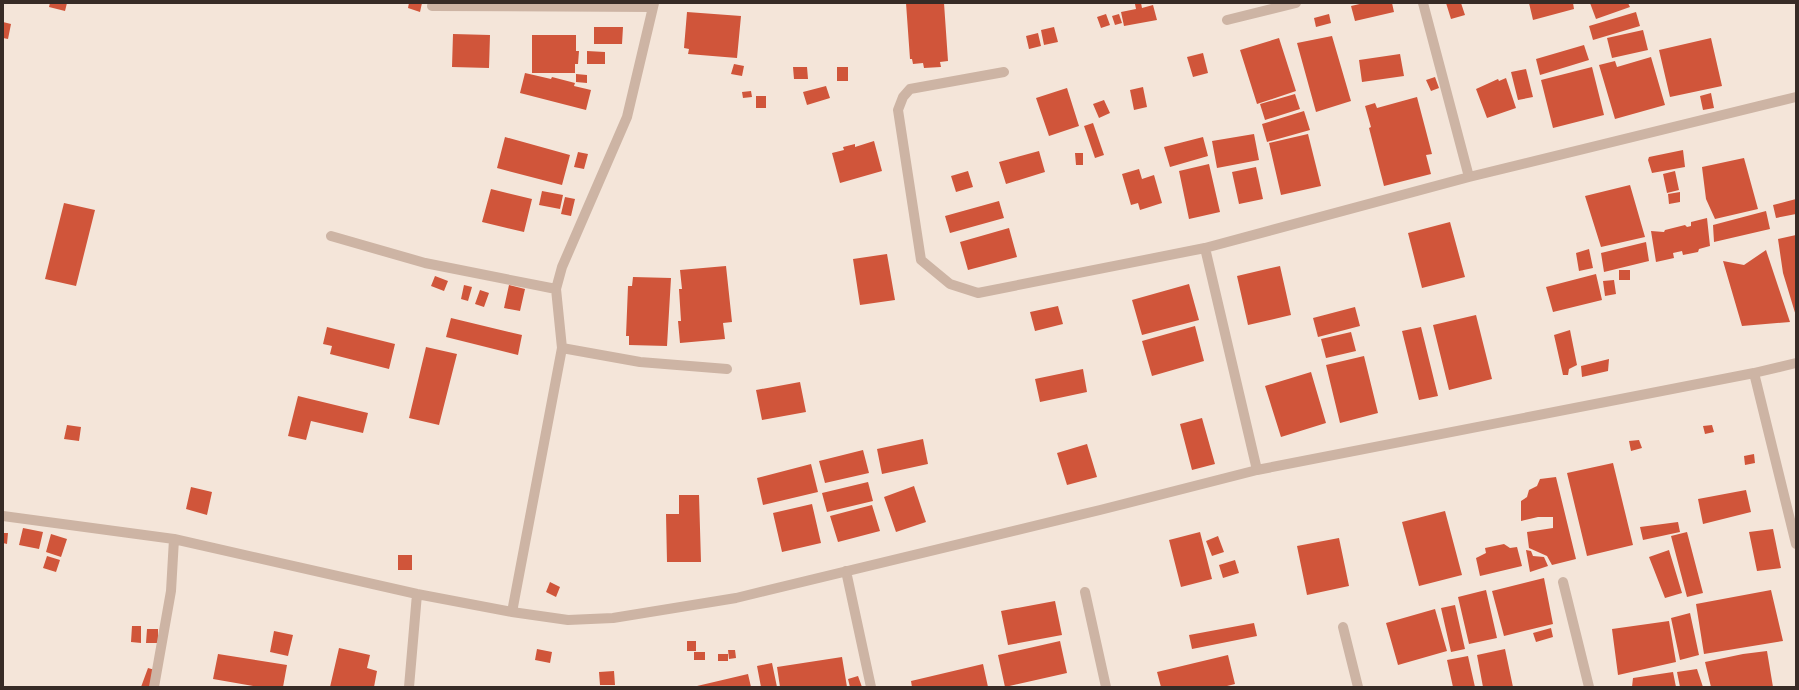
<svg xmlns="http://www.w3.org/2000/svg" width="1799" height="690" viewBox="0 0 1799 690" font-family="Overpass,sans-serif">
<rect width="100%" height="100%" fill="#f4e5d9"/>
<path fill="#d0553a" d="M 50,3 L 67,3 L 65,11 L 49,7 Z
M 409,3 L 422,3 L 420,12 L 408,8 Z
M 906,3 L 944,3 L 948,61 L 940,62 L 941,67 L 924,68 L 923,63 L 913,64 L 912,59 L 910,59 Z
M 1141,3 L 1142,8 L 1153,5 L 1157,20 L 1124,26 L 1121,12 L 1136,9 L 1135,4 Z
M 1364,3 L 1392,3 L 1394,12 L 1355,21 L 1351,6 Z
M 1446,3 L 1461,3 L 1465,15 L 1451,19 Z
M 1529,3 L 1573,3 L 1574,9 L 1533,20 Z
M 1590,3 L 1628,3 L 1630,7 L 1596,19 Z
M 687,12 L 741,16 L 737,58 L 688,54 L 689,49 L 684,48 Z
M 1636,12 L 1640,26 L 1593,40 L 1589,26 Z
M 1106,14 L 1110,25 L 1101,28 L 1097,17 Z
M 1119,14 L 1122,23 L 1115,25 L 1112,16 Z
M 1329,14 L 1331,23 L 1316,27 L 1314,18 Z
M 3,22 L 11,24 L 8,39 L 3,38 Z
M 594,27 L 623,27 L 622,44 L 594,44 Z
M 1054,27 L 1058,42 L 1044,45 L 1041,30 Z
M 1643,30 L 1648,50 L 1612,58 L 1607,38 Z
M 1038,33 L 1041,46 L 1029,49 L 1026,36 Z
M 453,34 L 490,35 L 489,68 L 452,67 Z
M 532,35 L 576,35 L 576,51 L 579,51 L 578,64 L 575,64 L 575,73 L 532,73 Z
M 1332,36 L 1351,101 L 1316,112 L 1297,43 Z
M 1279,38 L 1296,91 L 1257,104 L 1240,50 Z
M 1711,38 L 1722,86 L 1670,97 L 1659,50 Z
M 1584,45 L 1589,60 L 1540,75 L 1536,59 Z
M 587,51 L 605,52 L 605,64 L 587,64 Z
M 1203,53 L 1208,73 L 1193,77 L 1187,57 Z
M 1400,54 L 1404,76 L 1362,82 L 1359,60 Z
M 1651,57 L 1665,105 L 1615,119 L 1599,65 L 1615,61 L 1617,67 Z
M 734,64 L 744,66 L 742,76 L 731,74 Z
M 793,67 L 807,67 L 808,79 L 794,79 Z
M 837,67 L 848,67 L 848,81 L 837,81 Z
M 1592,67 L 1604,115 L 1553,128 L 1541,80 Z
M 1526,69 L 1533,97 L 1518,100 L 1511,72 Z
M 525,73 L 551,79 L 552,77 L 575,83 L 574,86 L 591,90 L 586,110 L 520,93 Z
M 576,74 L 587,75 L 587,83 L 576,82 Z
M 1435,77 L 1439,88 L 1431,91 L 1426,80 Z
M 1506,78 L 1516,108 L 1487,118 L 1476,89 L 1498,79 L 1499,81 Z
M 826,86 L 830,98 L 807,105 L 803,92 Z
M 1143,87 L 1147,107 L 1134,110 L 1130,90 Z
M 1067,88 L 1079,126 L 1049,136 L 1036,98 Z
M 751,91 L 752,97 L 743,98 L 742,92 Z
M 1711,93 L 1714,108 L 1703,110 L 1700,96 Z
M 1295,94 L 1300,109 L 1265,120 L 1260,104 Z
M 756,96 L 766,96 L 766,108 L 756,108 Z
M 1417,97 L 1432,154 L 1426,155 L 1431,174 L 1384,186 L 1369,128 L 1371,127 L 1365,106 L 1375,103 L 1377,108 Z
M 1104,100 L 1110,113 L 1099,118 L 1093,104 Z
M 1304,111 L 1310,130 L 1267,142 L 1262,124 Z
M 1093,123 L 1104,155 L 1095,158 L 1084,126 Z
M 1254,134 L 1259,160 L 1217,168 L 1212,141 Z
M 1308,134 L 1321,186 L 1281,195 L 1269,143 Z
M 505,137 L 570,155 L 562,185 L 497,168 Z
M 1203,137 L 1208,156 L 1170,167 L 1164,147 Z
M 874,141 L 882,171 L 840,183 L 832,153 L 844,150 L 843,147 L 855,144 L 855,147 Z
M 1683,150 L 1685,167 L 1652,173 L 1648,160 L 1649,157 Z
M 1039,151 L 1045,172 L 1006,184 L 999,162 Z
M 578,152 L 588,154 L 584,169 L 574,167 Z
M 1075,153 L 1083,153 L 1083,165 L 1076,165 Z
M 1744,158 L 1758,209 L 1715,219 L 1706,199 L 1702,167 Z
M 1209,164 L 1220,212 L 1189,219 L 1179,171 Z
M 1256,167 L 1263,199 L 1239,204 L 1232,172 Z
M 1139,169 L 1142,179 L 1154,175 L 1162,203 L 1140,210 L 1138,203 L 1131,205 L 1122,174 Z
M 968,171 L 973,187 L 956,192 L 951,176 Z
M 1675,171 L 1679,190 L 1667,193 L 1663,174 Z
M 1630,185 L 1645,237 L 1601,247 L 1585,196 Z
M 491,189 L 532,199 L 524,232 L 482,222 Z
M 542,191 L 563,195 L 560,209 L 539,205 Z
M 1680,192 L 1680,202 L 1669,204 L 1668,194 Z
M 565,197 L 575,199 L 571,216 L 561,214 Z
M 1796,199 L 1796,214 L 1776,218 L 1773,205 Z
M 999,201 L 1004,218 L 950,233 L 945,216 Z
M 64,203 L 95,210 L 76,286 L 45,279 Z
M 1766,211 L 1770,229 L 1714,242 L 1713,225 Z
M 1707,218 L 1710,246 L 1699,249 L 1698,252 L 1683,255 L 1682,251 L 1673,253 L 1674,258 L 1656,262 L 1651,231 L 1664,232 L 1665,230 L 1685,225 L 1687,227 L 1691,226 L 1691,222 Z
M 1450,222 L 1465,277 L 1422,288 L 1408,233 Z
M 1009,228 L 1017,257 L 968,270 L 960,242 Z
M 1796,235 L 1796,316 L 1783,273 L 1778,239 Z
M 1646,242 L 1649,261 L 1604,272 L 1601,253 Z
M 1589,249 L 1593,268 L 1579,271 L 1576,253 Z
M 1766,250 L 1790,322 L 1742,326 L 1723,261 L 1744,265 Z
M 887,254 L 895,300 L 860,305 L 853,259 Z
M 726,266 L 732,322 L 723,323 L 725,339 L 680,343 L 678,321 L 681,321 L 679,289 L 682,289 L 680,270 Z
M 1280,266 L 1291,315 L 1248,325 L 1237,276 Z
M 1619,270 L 1630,270 L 1630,280 L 1619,280 Z
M 1596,274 L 1602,300 L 1553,312 L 1546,287 Z
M 435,276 L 448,281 L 444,291 L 431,286 Z
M 633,277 L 671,278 L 667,346 L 629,345 L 629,336 L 626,336 L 628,286 L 632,286 Z
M 1614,280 L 1616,294 L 1605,296 L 1603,281 Z
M 1189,284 L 1199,320 L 1142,335 L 1132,300 Z
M 464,285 L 472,287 L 468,301 L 461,299 Z
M 509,285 L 525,289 L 520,311 L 504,308 Z
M 480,290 L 489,293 L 484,307 L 475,304 Z
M 1058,306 L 1063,324 L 1035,331 L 1030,312 Z
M 1355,307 L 1360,326 L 1318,337 L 1313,318 Z
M 1476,315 L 1492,379 L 1449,390 L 1433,325 Z
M 451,318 L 522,335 L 518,355 L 446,337 Z
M 1195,326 L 1204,361 L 1152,376 L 1142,341 Z
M 327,327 L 395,344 L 389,369 L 330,354 L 332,346 L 323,344 Z
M 1421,327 L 1438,396 L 1419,400 L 1402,331 Z
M 1570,330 L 1577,365 L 1569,369 L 1568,375 L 1563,375 L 1554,335 Z
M 1351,332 L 1356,351 L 1326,358 L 1321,339 Z
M 426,347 L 457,354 L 439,425 L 409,418 Z
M 1364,356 L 1378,413 L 1340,423 L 1326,365 Z
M 1609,359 L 1608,371 L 1582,377 L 1581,366 Z
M 1083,369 L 1087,392 L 1040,402 L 1035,379 Z
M 1311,372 L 1326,423 L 1281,437 L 1265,386 Z
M 800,382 L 806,412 L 762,420 L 756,390 Z
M 298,396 L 368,413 L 363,433 L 311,421 L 306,440 L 288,436 Z
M 1202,418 L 1215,464 L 1192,470 L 1180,424 Z
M 67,425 L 81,427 L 79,441 L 64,439 Z
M 1712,425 L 1714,432 L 1705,434 L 1703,426 Z
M 923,439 L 928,464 L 882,474 L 877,449 Z
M 1639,440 L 1642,448 L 1631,451 L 1629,441 Z
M 1087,444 L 1097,477 L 1067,485 L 1057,453 Z
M 863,450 L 869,473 L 825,483 L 819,461 Z
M 1754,454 L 1755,463 L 1745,465 L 1744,456 Z
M 1613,463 L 1633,545 L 1587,556 L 1567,473 Z
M 811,464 L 818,492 L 763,505 L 757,478 Z
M 1556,477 L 1576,559 L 1552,565 L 1547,556 L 1529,548 L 1527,532 L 1553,528 L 1553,517 L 1538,517 L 1521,521 L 1521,501 L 1527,497 L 1529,490 L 1537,486 L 1540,479 Z
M 868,482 L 873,501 L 827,512 L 822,493 Z
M 914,486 L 926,522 L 896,532 L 884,497 Z
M 191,487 L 212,492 L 207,515 L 186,509 Z
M 1746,490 L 1751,512 L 1703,524 L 1698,499 Z
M 679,495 L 699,495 L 701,562 L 667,562 L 666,514 L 679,514 Z
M 812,504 L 821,543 L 782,552 L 773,513 Z
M 872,505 L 880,531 L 838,542 L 830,516 Z
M 1445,511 L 1462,575 L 1419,586 L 1402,522 Z
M 1678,522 L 1680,532 L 1643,540 L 1640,527 Z
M 23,528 L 43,532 L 39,549 L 19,545 Z
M 1773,529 L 1781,568 L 1757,571 L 1749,532 Z
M 1200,532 L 1212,579 L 1181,587 L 1169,540 Z
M 1687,532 L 1703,593 L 1687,597 L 1671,536 Z
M 3,533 L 8,533 L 7,544 L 3,543 Z
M 51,534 L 67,539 L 61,557 L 46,552 Z
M 1218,536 L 1224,552 L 1212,556 L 1206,541 Z
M 1339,538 L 1349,586 L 1307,595 L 1297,546 Z
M 1504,544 L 1510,548 L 1517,547 L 1522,566 L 1480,576 L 1476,558 L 1486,553 L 1485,548 Z
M 1526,550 L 1531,551 L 1533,556 L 1544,557 L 1548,566 L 1530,572 Z
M 1669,550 L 1682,593 L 1665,598 L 1649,557 Z
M 398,555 L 412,555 L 412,570 L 398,570 Z
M 47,556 L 60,560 L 56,572 L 43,568 Z
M 1235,560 L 1239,573 L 1223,578 L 1219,565 Z
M 1544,578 L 1553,624 L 1504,636 L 1492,591 Z
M 550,582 L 560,587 L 556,597 L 546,592 Z
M 1486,590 L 1497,638 L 1469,644 L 1458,597 Z
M 1771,590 L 1783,641 L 1704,654 L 1696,604 Z
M 1055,601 L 1062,635 L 1008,645 L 1001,611 Z
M 1455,605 L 1465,649 L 1451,652 L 1441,608 Z
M 1435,609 L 1447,651 L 1398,665 L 1386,623 Z
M 1690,613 L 1699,655 L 1680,660 L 1671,618 Z
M 1669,621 L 1676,662 L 1618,675 L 1612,629 Z
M 1254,623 L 1257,636 L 1192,649 L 1189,635 Z
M 132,626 L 141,626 L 141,643 L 131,642 Z
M 1551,628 L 1553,637 L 1536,642 L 1533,633 Z
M 147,629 L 158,629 L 158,643 L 146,643 Z
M 274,631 L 293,635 L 288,656 L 270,652 Z
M 687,641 L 696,641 L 696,651 L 687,651 Z
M 1060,641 L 1067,673 L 1005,687 L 998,655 Z
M 339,648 L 370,655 L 367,668 L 377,671 L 374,687 L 330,687 Z
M 537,649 L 552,652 L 550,663 L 535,660 Z
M 1505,649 L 1513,687 L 1483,687 L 1477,655 Z
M 728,650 L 735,650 L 736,658 L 729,659 Z
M 1767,651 L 1773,687 L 1711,687 L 1705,662 L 1743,654 Z
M 694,652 L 705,652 L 705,660 L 694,660 Z
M 218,654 L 287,665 L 283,687 L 259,687 L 213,679 Z
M 718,654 L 728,654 L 728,661 L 718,661 Z
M 1228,655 L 1235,684 L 1223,687 L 1161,687 L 1157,672 Z
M 1468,656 L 1475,687 L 1453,687 L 1447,660 Z
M 842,657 L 847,687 L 780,687 L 777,667 Z
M 772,663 L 777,687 L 761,687 L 757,666 Z
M 983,664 L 988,687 L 912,687 L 911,681 Z
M 148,668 L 155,670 L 150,687 L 141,687 Z
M 1697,669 L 1703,687 L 1680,687 L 1677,672 Z
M 614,671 L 615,685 L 600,685 L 599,672 Z
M 1673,672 L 1676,687 L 1632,687 L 1633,678 Z
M 748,674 L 751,687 L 697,687 L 697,686 Z
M 858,676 L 862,687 L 850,687 L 848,679 Z"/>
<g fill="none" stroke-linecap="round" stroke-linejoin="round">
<path stroke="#cdb4a4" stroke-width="10" d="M 1423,3 L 1469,177
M 432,6 L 653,7
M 1227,20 L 1296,3
M 1004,72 L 910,89 L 903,97 L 898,110 L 921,260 L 950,284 L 978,293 L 1205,248 L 1469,177 L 1796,97
M 331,236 L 425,263 L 556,289
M 1205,248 L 1257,470
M 562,348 L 640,362 L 727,369
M 1754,373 L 1796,544
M 3,516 L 174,539 L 417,594 L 512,612 L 568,620 L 613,618 L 736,598 L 1100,510 L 1257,470 L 1754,373 L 1796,363
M 846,571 L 871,687
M 1563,582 L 1589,687
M 1085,592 L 1106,687
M 512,612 L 562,348 L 556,289 L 562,267 L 627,117 L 654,3
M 1343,627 L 1358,687
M 154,687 L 171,591 L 174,539
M 409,687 L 417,594"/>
</g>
<rect width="1799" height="690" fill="none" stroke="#372b26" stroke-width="8"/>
</svg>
